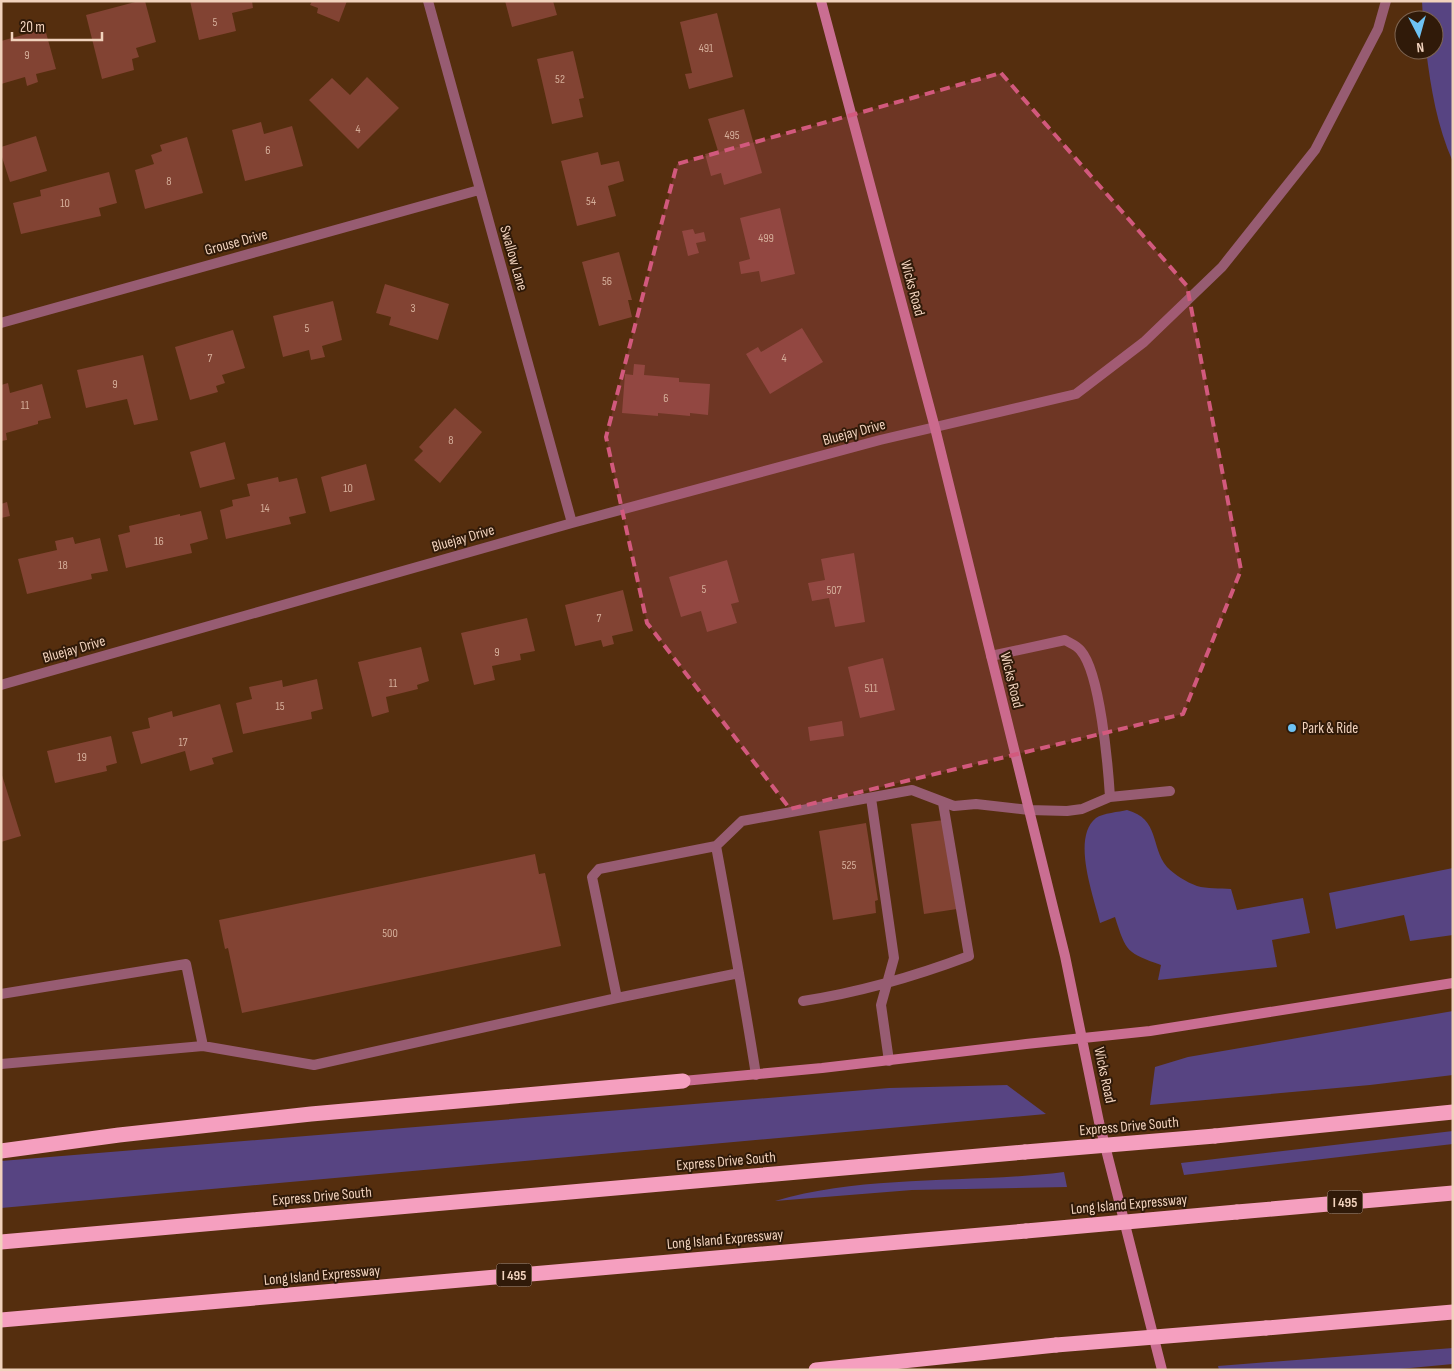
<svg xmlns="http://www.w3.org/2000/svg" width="1454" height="1371" viewBox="0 0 1454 1371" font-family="'Sofia Sans Condensed',sans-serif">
<rect width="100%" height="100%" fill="#552e0e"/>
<path fill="#574482" d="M 1422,1 L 1453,1 L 1453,162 C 1437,126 1431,89 1426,50 L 1434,50 L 1434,20 L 1423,20 Z
M 1127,810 C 1160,819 1150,846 1167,867 C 1175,875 1186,882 1197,886 C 1207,889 1220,888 1231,889 L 1237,910 L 1303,898 L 1310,933 L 1272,940 L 1277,967 L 1158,980 L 1161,965 C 1127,953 1126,952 1115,917 L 1100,923 C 1094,897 1071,838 1096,818 C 1103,813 1119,812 1127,810 Z
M 1453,868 L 1453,935 L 1410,941 L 1404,915 L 1336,929 L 1329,893 Z
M 1453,1011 L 1453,1075 L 1370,1085 L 1150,1105 L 1155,1067 L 1188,1057 Z
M 1007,1085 L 1046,1114 L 1,1208 L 1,1161 L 889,1088 Z
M 1453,1131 L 1453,1144 L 1184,1175 L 1181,1163 Z
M 1064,1172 L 1067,1187 L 912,1190 L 775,1201 C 867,1174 969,1184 1064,1172 Z
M 1453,1348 L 1453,1364 L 1389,1370 L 1219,1370 L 1218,1366 Z"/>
<path fill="#824333" d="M 139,1 L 145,1 L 156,42 L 136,48 L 139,57 L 132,59 L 134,70 L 102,79 L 86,15 Z
M 190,1 L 252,1 L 253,8 L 232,13 L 236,31 L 199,40 Z
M 312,1 L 347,1 L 339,22 L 317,13 L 318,8 L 310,5 Z
M 505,1 L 553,1 L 557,15 L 512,27 Z
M 717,13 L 733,77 L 689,89 L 685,74 L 692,73 L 680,22 Z
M 45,29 L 56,69 L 36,74 L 38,82 L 27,86 L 25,77 L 1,84 L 1,41 Z
M 573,51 L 584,98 L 579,99 L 583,117 L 552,124 L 537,59 Z
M 367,77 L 399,108 L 358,149 L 309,100 L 332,78 L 350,95 Z
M 744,109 L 762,173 L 724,185 L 721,173 L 711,176 L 705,154 L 718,151 L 708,119 Z
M 261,122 L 264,134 L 292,126 L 303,166 L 245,181 L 232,130 Z
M 36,136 L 47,171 L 10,182 L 1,154 L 1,147 Z
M 187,137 L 203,193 L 145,209 L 135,170 L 154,164 L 151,155 L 162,151 L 160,145 Z
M 598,152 L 601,165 L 619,161 L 624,181 L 608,186 L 616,216 L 577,226 L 561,161 Z
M 109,172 L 117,203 L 99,208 L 101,216 L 21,234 L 13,203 L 41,196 L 40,190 Z
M 780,208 L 795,274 L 761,282 L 759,271 L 741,274 L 739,262 L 750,259 L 740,218 Z
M 693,229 L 695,234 L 704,232 L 706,241 L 696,243 L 699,253 L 688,256 L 682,231 Z
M 619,252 L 632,300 L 628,300 L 632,317 L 599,326 L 582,262 Z
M 385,284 L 449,304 L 438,340 L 389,325 L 391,317 L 376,313 Z
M 333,301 L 342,340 L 322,346 L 325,357 L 311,360 L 309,350 L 283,357 L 273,316 Z
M 802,328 L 823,362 L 770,394 L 746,354 L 758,347 L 761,352 Z
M 233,330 L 245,368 L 222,375 L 225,383 L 216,386 L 218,392 L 190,400 L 175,347 Z
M 143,355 L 158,420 L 134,425 L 127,399 L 86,408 L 77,370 Z
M 634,364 L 645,365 L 644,375 L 679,378 L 679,382 L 710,384 L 708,415 L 690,413 L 690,416 L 658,413 L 658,416 L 622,413 L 625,374 L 633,375 Z
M 8,383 L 10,393 L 42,384 L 51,418 L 38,421 L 38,424 L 6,433 L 7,440 L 1,441 L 1,385 Z
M 455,408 L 482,432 L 440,483 L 414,460 L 423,451 L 419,447 Z
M 225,442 L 235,479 L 200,488 L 190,452 Z
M 366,464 L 375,500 L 330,512 L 321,477 Z
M 278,477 L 279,482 L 297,478 L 306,513 L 289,517 L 291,524 L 226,539 L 220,510 L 233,506 L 232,500 L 250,496 L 247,484 Z
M 7,502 L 10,516 L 1,518 L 1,504 Z
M 201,511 L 208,539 L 190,544 L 192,553 L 126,568 L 118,535 L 130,532 L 129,526 L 180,514 L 180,516 Z
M 73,537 L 75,544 L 100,538 L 108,571 L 91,574 L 92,579 L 27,594 L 18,559 L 57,550 L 55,541 Z
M 854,553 L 865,622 L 835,627 L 829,598 L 812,601 L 808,583 L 825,580 L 821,559 Z
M 727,560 L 739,602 L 731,604 L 737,623 L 707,632 L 701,611 L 681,617 L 669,577 Z
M 623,590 L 633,631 L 612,636 L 614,644 L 603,647 L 601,640 L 575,646 L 565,605 Z
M 527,618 L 535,651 L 520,654 L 521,660 L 492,666 L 495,680 L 474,685 L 461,633 Z
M 421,647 L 429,681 L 417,685 L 418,689 L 386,697 L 389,712 L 372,717 L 358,662 Z
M 883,658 L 895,710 L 860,718 L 848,667 Z
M 317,679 L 323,709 L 311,712 L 312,719 L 243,734 L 236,703 L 252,699 L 249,687 L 282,680 L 283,687 Z
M 220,704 L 233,752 L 212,758 L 214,764 L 190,771 L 185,751 L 141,764 L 132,732 L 150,728 L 148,718 L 172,711 L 173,717 Z
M 842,721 L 844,736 L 810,741 L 808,727 Z
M 111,736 L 117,763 L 106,766 L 107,771 L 55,783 L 47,751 Z
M 1,772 L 21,836 L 1,842 Z
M 944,820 L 957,909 L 924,914 L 911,824 Z
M 866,823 L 878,900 L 875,901 L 876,913 L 833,920 L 819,831 Z
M 535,854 L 539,874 L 545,873 L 561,946 L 242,1013 L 228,948 L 225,949 L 219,920 Z"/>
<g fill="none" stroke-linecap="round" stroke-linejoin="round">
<path stroke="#975c72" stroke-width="10" d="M 991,656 L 1065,640 C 1070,643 1078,646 1081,651 C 1100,673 1108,765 1110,797
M 871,798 L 894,958 L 881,1005 L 889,1061
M 716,846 L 742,821 L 912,790 L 954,806 L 976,804 L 1029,810 L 1067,811 L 1082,809 L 1110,797 L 1170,791
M 739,973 L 617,998 L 592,877 L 599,869 L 716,846 C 730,922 744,998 756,1075
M 1,994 L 186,964 L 203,1046
M 803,1001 C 862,992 913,977 969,956 L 943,803
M 1,1064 L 203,1046 L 314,1065 L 617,998"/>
<path stroke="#975c72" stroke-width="10" d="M 428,1 L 572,523
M 1,323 L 479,190
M 1,685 L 572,523 L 880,440 L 1076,394 L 1144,342 L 1222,267 L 1315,150 L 1378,29 L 1386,1"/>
<path stroke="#ca6e92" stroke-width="10" d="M 821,1 L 935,428 L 1065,956 L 1099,1122 L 1162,1370
M 683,1081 L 822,1068 L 1026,1044 L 1150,1031 L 1453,983"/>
<path stroke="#f59fbf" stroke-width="15" d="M 1215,1136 L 1453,1112
M 1,1151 L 119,1135 L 311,1114 L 683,1081
M 1237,1212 L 1453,1193
M 1,1242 L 1025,1152
M 1,1320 L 1026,1231
M 1266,1328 L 1453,1312
M 816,1370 L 1056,1345"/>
<path stroke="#f59fbf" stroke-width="15" d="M 1025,1152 L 1215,1136
M 1026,1231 L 1237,1212
M 1056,1345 L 1266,1328"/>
</g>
<path fill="#d2597d" fill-opacity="0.2" stroke="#d2597d" stroke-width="4" stroke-dasharray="10 6" stroke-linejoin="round" d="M 1001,73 L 1187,286 L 1241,570 L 1183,714 L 790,809 L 647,623 L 606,437 L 677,164 Z"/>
<circle fill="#6ec2f3" stroke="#301a09" stroke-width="2" cx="1292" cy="728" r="5"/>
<g text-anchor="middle" stroke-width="4" stroke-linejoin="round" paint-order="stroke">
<g font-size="12" fill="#d5ae9a">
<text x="215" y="26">5</text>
<text x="706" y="52">491</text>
<text x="27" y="59">9</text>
<text x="560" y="83">52</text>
<text x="358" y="133">4</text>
<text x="732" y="139">495</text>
<text x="268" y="154">6</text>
<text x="169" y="185">8</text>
<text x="591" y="205">54</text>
<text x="65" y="207">10</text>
<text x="766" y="242">499</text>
<text x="607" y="285">56</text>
<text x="413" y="312">3</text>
<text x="307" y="332">5</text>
<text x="210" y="362">7</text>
<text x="784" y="362">4</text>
<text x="115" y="388">9</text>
<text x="666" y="402">6</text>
<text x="25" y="409">11</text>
<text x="451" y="444">8</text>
<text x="348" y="492">10</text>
<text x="265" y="512">14</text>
<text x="159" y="545">16</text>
<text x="63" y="569">18</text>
<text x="704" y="593">5</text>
<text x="834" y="594">507</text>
<text x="599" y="622">7</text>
<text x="497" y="656">9</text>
<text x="393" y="687">11</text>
<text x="871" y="692">511</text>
<text x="280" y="710">15</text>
<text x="183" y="746">17</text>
<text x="82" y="761">19</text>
<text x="849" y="869">525</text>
<text x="390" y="937">500</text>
</g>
<g fill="#301a09" stroke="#b79b87" stroke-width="1">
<rect x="1327.5" y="1190.5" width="35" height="23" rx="4"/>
<rect x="496.5" y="1263.5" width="35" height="23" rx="4"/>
</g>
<g font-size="14" font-weight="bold" fill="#f1d2bd">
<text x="1345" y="1207">I 495</text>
<text x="514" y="1280">I 495</text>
</g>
<g font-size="15" fill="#f1d2bd" stroke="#301a09">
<text transform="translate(236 242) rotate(-15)" y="5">Grouse Drive</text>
<text transform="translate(514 258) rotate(74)" y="5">Swallow Lane</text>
<text transform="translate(913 288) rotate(75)" y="5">Wicks Road</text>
<text transform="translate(854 432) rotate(-15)" y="5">Bluejay Drive</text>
<text transform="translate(463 538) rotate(-16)" y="5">Bluejay Drive</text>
<text transform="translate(74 649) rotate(-16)" y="5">Bluejay Drive</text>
<text transform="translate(1012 680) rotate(76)" y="5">Wicks Road</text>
<text transform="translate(1105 1075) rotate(78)" y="5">Wicks Road</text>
<text transform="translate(1129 1126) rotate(-5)" y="5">Express Drive South</text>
<text transform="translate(726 1161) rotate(-5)" y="5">Express Drive South</text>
<text transform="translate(322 1196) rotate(-5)" y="5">Express Drive South</text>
<text transform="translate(1129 1204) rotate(-5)" y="5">Long Island Expressway</text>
<text transform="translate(725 1239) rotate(-5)" y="5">Long Island Expressway</text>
<text transform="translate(322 1275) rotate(-5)" y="5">Long Island Expressway</text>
</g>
<g font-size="15" fill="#f1d2bd" stroke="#301a09" text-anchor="start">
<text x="1302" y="733">Park &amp; Ride</text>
</g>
</g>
<rect width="1454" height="1371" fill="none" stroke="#f1d2bd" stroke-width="5"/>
<g transform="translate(1419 35) rotate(174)"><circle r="24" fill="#301a09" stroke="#7d6451"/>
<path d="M0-4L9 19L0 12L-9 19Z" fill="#6ec2f3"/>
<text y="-8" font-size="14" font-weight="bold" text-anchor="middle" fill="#f1d2bd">N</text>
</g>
<path d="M12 32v8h90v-8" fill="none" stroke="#f1d2bd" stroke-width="2.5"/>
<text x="20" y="32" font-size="15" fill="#f1d2bd" stroke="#301a09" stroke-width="4" paint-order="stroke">20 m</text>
</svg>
